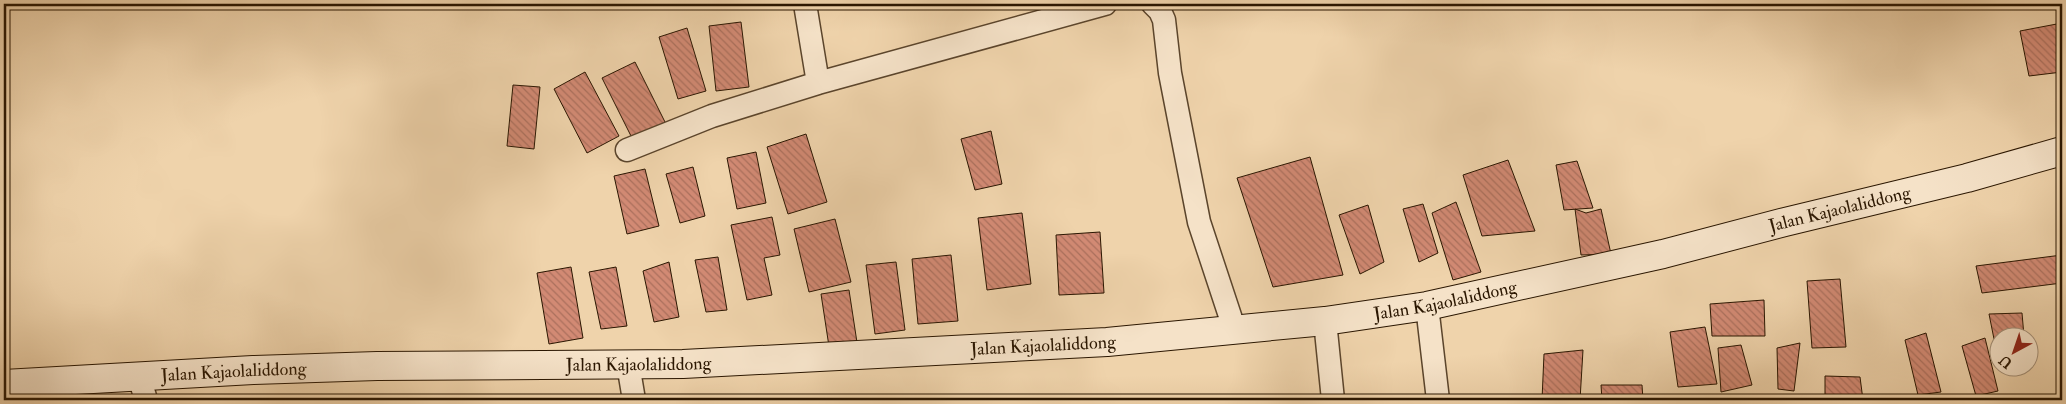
<svg xmlns="http://www.w3.org/2000/svg" width="2066" height="404" viewBox="0 0 2066 404" font-family="'IM FELL Double Pica',serif">
<defs>
<pattern id="building-back-hatch" width="6" height="6" patternUnits="userSpaceOnUse" patternTransform="scale(1.25)"><rect width="6" height="6" fill="#d28a74"/><path d="M-1 5l2 2M0 0l6 6M5-1l2 2" fill="none" stroke="#ab705d"/></pattern>
</defs>
<rect width="100%" height="100%" fill="#efd3ab"/>
<filter id="stains"><feTurbulence type="fractalNoise" baseFrequency=".004" numOctaves="4"/><feColorMatrix values="0 0 0 0 .2 0 0 0 0 .09 0 0 0 0 .02 0 0 0 .5 -.17"/></filter>
<radialGradient id="worn" r=".72"><stop offset=".6" stop-color="#630" stop-opacity="0"/><stop offset="1" stop-color="#630" stop-opacity=".3"/></radialGradient>
<path fill="url(#building-back-hatch)" stroke="#2a1601" d="M 741,22 L 749,87 L 716,91 L 709,26 Z
M 2062,23 L 2062,72 L 2029,76 L 2020,31 Z
M 687,28 L 706,91 L 678,99 L 659,37 Z
M 635,62 L 667,126 L 634,142 L 602,78 Z
M 585,72 L 619,136 L 587,153 L 554,89 Z
M 513,85 L 540,87 L 534,149 L 507,146 Z
M 991,131 L 1002,184 L 975,190 L 961,139 Z
M 806,134 L 827,202 L 788,214 L 767,147 Z
M 756,152 L 766,203 L 737,209 L 727,158 Z
M 1310,157 L 1343,275 L 1273,287 L 1237,178 Z
M 1508,160 L 1535,231 L 1482,236 L 1463,175 Z
M 1577,161 L 1593,208 L 1564,210 L 1556,165 Z
M 693,167 L 705,216 L 680,223 L 666,174 Z
M 645,169 L 659,226 L 627,234 L 614,176 Z
M 1456,202 L 1481,272 L 1453,280 L 1432,213 Z
M 1423,204 L 1438,253 L 1419,262 L 1403,209 Z
M 1368,205 L 1384,262 L 1360,274 L 1339,215 Z
M 1575,209 L 1586,213 L 1601,209 L 1611,254 L 1581,255 Z
M 1022,213 L 1031,284 L 987,290 L 978,218 Z
M 772,217 L 780,255 L 764,258 L 772,295 L 747,300 L 731,225 Z
M 835,219 L 851,282 L 809,292 L 794,229 Z
M 1100,232 L 1104,293 L 1059,295 L 1056,235 Z
M 951,255 L 958,321 L 918,324 L 912,259 Z
M 2062,255 L 2062,283 L 1982,293 L 1976,266 Z
M 718,257 L 727,310 L 706,312 L 695,260 Z
M 669,262 L 679,317 L 654,322 L 643,271 Z
M 896,262 L 905,330 L 875,334 L 866,265 Z
M 571,267 L 583,338 L 549,344 L 537,273 Z
M 616,267 L 627,326 L 601,329 L 589,272 Z
M 1840,279 L 1846,347 L 1812,348 L 1807,281 Z
M 849,290 L 858,349 L 830,353 L 821,294 Z
M 1764,300 L 1765,336 L 1712,336 L 1710,304 Z
M 2022,313 L 2024,336 L 1998,336 L 1998,359 L 1989,314 Z
M 1705,327 L 1717,384 L 1678,387 L 1670,332 Z
M 1926,333 L 1941,392 L 1918,395 L 1905,340 Z
M 1985,338 L 1998,391 L 1976,396 L 1962,346 Z
M 1800,343 L 1794,391 L 1778,389 L 1777,348 Z
M 1741,345 L 1752,385 L 1721,392 L 1718,348 Z
M 1583,350 L 1580,400 L 1542,400 L 1544,354 Z
M 1825,376 L 1860,377 L 1863,400 L 1825,400 Z
M 1601,385 L 1642,385 L 1643,400 L 1602,400 Z
M 1761,395 L 1763,400 L 1723,400 Z"/>
<g fill="none" stroke-linecap="round" stroke-linejoin="round">
<g stroke="#5b452c" stroke-width="25">
<path id="street" d="M 805,4 L 818,83 L 1105,4
M 1153,4 L 1160,11 L 1164,20 L 1170,73 L 1199,222 L 1235,331
M 627,150 L 712,116 L 818,83
M 1427,306 L 1438,400
M 1325,321 L 1333,400
M 628,364 L 634,400
M 139,376 L 146,400"/>
</g>
<g stroke="#2a1601" stroke-width="30">
<g id="secondary">
<path id="s1" d="M 4,384 L 253,370 L 377,366 L 683,364 L 1107,342 L 1325,321 L 1427,306 L 1663,254 L 1785,222 L 1967,178 L 2062,151"/>
</g>
</g>
<use href="#street" stroke="#f5e2c8" stroke-width="22"/>
<use href="#secondary" stroke="#f5e2c8" stroke-width="28"/>
</g>
<g text-anchor="middle" stroke-width="4" stroke-linejoin="round" paint-order="stroke">
<g font-size="18" fill="#2a1601" stroke="#f5e2c8">
<text dy="6" stroke="none"><textPath href="#s1" startOffset="1850">Jalan Kajaolaliddong</textPath></text>
<text dy="6" stroke="none"><textPath href="#s1" startOffset="1445">Jalan Kajaolaliddong</textPath></text>
<text dy="6" stroke="none"><textPath href="#s1" startOffset="1040">Jalan Kajaolaliddong</textPath></text>
<text dy="6" stroke="none"><textPath href="#s1" startOffset="635">Jalan Kajaolaliddong</textPath></text>
<text dy="6" stroke="none"><textPath href="#s1" startOffset="230">Jalan Kajaolaliddong</textPath></text>
</g>
</g>
<rect width="2066" height="404" fill="none" stroke="#efd3ab" stroke-width="20"/>
<rect x="5" y="5" width="2056" height="394" fill="none" stroke="#2a1601" stroke-width="2.5"/>
<rect x="10" y="10" width="2046" height="384" fill="none" stroke="#2a1601"/>
<g transform="translate(2014 352) rotate(220)"><circle r="24" fill="#f5e2c8" stroke="#a49078"/>
<path d="M0-4L9 19L0 12L-9 19Z" fill="#8f2418"/>
<text y="-8" font-size="14" font-weight="bold" text-anchor="middle" fill="#2a1601">U</text>
</g>
<rect width="100%" height="100%" filter="url(#stains)"/>
<rect width="100%" height="100%" fill="url(#worn)"/>
</svg>
